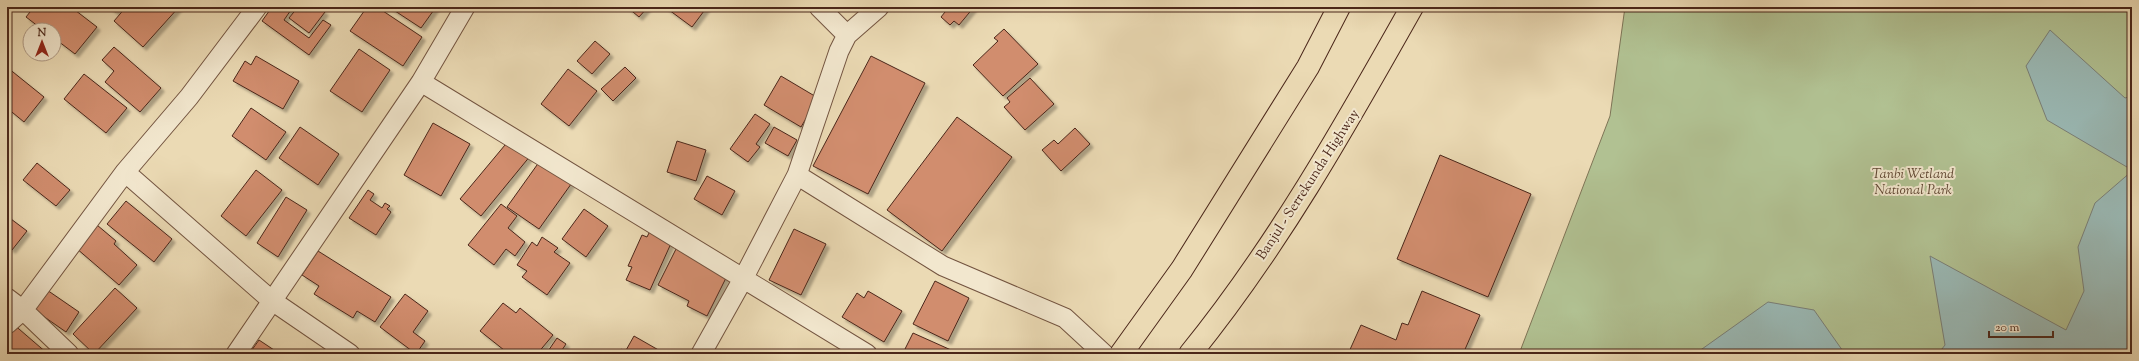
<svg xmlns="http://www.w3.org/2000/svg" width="2139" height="361" viewBox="0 0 2139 361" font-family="'Sorts Mill Goudy',serif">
<defs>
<filter id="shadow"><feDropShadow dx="3.5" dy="3.5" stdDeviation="1" flood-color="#0004"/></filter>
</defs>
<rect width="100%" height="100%" fill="#ebdab4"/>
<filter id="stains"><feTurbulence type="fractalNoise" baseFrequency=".005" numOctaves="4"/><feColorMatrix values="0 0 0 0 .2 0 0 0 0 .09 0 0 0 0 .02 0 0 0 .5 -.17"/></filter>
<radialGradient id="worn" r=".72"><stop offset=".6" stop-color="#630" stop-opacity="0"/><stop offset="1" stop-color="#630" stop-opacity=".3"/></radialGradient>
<path fill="#b1c192" stroke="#7e7456" d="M 1625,7 L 2132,7 L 2132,354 L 1519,354 L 1610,116 Z"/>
<path fill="#9ab9b5" stroke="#7a7f77" d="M 2050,30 L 2125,98 L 2132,96 L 2132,170 L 2047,120 L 2026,66 Z
M 2132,171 L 2132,354 L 1938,354 L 1945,345 L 1930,256 L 2066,330 L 2084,291 L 2078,247 L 2095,203 Z
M 1768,302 L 1814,310 L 1845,354 L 1695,354 Z"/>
<path fill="#d18d6e" stroke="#4b271a" filter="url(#shadow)" d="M 24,7 L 71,7 L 97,27 L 75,54 L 54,38 L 54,30 L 43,30 L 26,17 L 30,12 Z
M 109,7 L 120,7 L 116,12 Z
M 126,7 L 179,7 L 143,47 L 114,21 Z
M 272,7 L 293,7 L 284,20 L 309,38 L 323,20 L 331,25 L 309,55 L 262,21 Z
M 298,7 L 318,7 L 325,12 L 309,33 L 289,18 Z
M 367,7 L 377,7 L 422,37 L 403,66 L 350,31 Z
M 389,7 L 436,7 L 421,28 Z
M 627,7 L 648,7 L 639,17 Z
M 665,7 L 707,7 L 692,27 Z
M 949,7 L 974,7 L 959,25 L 954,21 L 950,25 L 941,17 Z
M 1004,29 L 1038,64 L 1003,96 L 973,65 L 998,41 L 994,38 Z
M 595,41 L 610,54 L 592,74 L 577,61 Z
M 114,47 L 161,88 L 140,112 L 105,82 L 114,71 L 102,60 Z
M 359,49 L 390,70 L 362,112 L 330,91 Z
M 256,56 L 299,81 L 283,109 L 233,81 L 245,61 L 251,65 Z
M 871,56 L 925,83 L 868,194 L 813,166 Z
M 625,67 L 636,78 L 613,101 L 601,89 Z
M 8,68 L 44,97 L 24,122 L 7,108 Z
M 568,69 L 597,91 L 569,126 L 541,104 Z
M 84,74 L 127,108 L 106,133 L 64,99 Z
M 781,76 L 818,98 L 801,127 L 764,105 Z
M 1030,78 L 1054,104 L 1025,130 L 1004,107 L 1010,102 L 1007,98 Z
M 251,108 L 286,132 L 266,160 L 232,136 Z
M 755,114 L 770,124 L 756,144 L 760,147 L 748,162 L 730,149 Z
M 957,117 L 1012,157 L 942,251 L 887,210 Z
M 433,123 L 470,144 L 441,196 L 404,175 Z
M 300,127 L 339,154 L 318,185 L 279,158 Z
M 774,127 L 797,140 L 788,156 L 765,143 Z
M 1075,128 L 1090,144 L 1061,171 L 1042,150 L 1054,140 L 1058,144 Z
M 510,139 L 531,155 L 481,216 L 460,199 Z
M 677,141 L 706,150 L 696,181 L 667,172 Z
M 1440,155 L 1531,194 L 1488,297 L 1397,259 Z
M 542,158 L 574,180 L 539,229 L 507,207 Z
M 37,163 L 70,190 L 56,206 L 23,180 Z
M 256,170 L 282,190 L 246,236 L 221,216 Z
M 707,176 L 735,191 L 722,215 L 694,199 Z
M 368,190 L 374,194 L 370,200 L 382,208 L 385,203 L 390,206 L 387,209 L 391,212 L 376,235 L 349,218 Z
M 286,197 L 307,210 L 278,257 L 257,243 Z
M 126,201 L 172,239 L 154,262 L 107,224 Z
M 501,204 L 517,216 L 508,228 L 525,242 L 515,256 L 506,249 L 494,265 L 468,245 Z
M 584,209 L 608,226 L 586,257 L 562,239 Z
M 7,216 L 27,231 L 12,250 L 7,246 Z
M 97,225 L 116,241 L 114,244 L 137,265 L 119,285 L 76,248 Z
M 651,229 L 673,239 L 650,290 L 626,280 L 632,267 L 628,266 L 642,235 L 647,237 Z
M 794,229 L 826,244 L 801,295 L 769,280 Z
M 542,237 L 558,248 L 554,252 L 570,263 L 547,295 L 522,277 L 527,271 L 517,265 L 532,242 L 537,246 Z
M 676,249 L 728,274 L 707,316 L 687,306 L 689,301 L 658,285 Z
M 318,251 L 391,297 L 375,322 L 357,311 L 353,318 L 314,294 L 319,286 L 302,275 Z
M 935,281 L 969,298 L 948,341 L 913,324 Z
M 115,288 L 137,308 L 94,354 L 73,334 Z
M 47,290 L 79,312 L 66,332 L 33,309 Z
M 868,291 L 902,311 L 884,342 L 842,317 L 857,293 L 864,298 Z
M 1422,291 L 1480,315 L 1463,354 L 1348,354 L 1361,325 L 1396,340 L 1402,323 L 1408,325 Z
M 405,294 L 428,311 L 413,332 L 425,341 L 416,354 L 380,327 Z
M 503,303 L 516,313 L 520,308 L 553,335 L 537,354 L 509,354 L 480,331 Z
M 12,323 L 48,354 L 7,354 L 7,329 Z
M 913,333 L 951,350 L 949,354 L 916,354 L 905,349 Z
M 634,336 L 662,352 L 660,354 L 618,354 L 621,349 L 625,352 Z
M 557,338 L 566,344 L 562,350 L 567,354 L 546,354 Z
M 259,340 L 274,350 L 271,354 L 249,354 Z"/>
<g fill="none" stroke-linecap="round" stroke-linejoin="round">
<g stroke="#735440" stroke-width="21">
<path id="minor" d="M 847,35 L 879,7
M 421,82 L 867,354
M 125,172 L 271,300 L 350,354
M 797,175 L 943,266 L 1065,318 L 1104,354
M 7,298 L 23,310 L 69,354
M 7,324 L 23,310 L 125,172 L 189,97 L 257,7
M 236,354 L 421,82 L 465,7
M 701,354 L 743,279 L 797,175 L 839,51 L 847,35 L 819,7"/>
</g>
<g stroke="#4b271a" stroke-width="24">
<path id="trunk" d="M 1121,354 L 1182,269 L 1308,67 L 1339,7
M 1190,354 C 1277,247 1345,126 1412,7"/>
</g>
<use href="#minor" stroke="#f2e7ce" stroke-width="19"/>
<use href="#trunk" stroke="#ebdab4" stroke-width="22"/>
</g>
<g text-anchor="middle" stroke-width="4" stroke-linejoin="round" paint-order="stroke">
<g font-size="14" font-style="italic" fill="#5f4632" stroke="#f2e7ce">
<text x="1913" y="178">Tanbi Wetland<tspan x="1913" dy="16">National Park</tspan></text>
</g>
<g font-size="14" fill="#4b271a" stroke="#f2e7ce">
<text transform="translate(1307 184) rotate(-57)" y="5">Banjul - Serrekunda Highway</text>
</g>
</g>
<rect width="2139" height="361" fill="none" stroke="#ebdab4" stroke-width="24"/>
<rect x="8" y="8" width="2123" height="345" fill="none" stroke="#4b271a" stroke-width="2"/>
<rect x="12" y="12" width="2115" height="337" fill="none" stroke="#4b271a"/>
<g transform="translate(42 42)"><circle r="19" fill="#f2e7ce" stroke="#af9a86"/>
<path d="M0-3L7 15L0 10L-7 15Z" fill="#8f2418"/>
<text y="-6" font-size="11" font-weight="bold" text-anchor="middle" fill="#4b271a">N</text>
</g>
<path d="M1989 331v6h64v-6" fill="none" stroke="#4b271a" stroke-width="2"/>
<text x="1995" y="331" font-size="12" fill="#4b271a" stroke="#f2e7ce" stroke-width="3" paint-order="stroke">20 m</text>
<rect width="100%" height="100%" filter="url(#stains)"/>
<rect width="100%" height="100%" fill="url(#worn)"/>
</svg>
